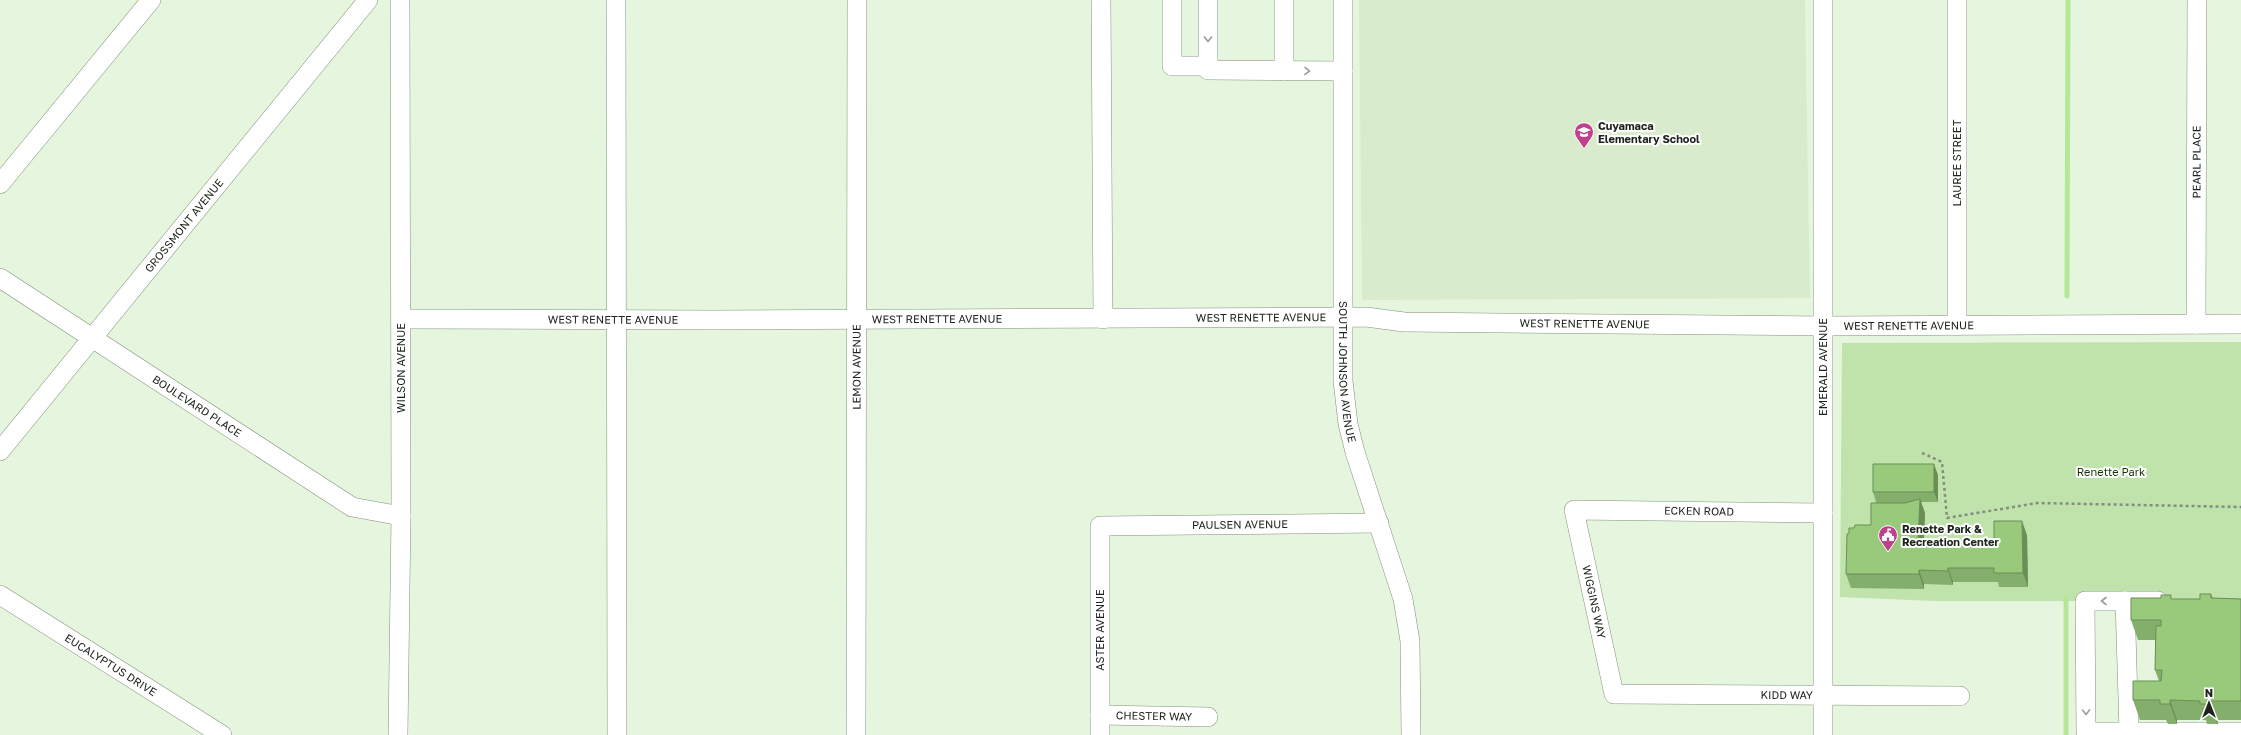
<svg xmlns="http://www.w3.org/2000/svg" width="2241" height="735" viewBox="0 0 2241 735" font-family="'Golos Text',sans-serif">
<rect width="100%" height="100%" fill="#e6f5de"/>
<path fill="#d8ebcd" d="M 1359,0 L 1805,0 L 1810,298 L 1362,300 Z"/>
<path fill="#c0e3ac" d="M 2241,342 L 2241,601 L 1934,601 L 1840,597 L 1842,343 Z"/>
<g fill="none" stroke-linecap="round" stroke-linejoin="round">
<path stroke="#b5e797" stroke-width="5" d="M 2067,296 L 2068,0
M 2066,598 L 2066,735"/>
<g stroke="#82907a" stroke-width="20">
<g id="minor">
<path d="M 616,0 L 617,735"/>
<path d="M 1101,0 L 1103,319"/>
<path d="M 1172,0 L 1172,66 L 1208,66"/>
<path d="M 1208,0 L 1208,70 L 1343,71"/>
<path d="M 1284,0 L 1284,71"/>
<path id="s1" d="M 1343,0 L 1343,381 L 1348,424 L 1355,452 L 1403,599 L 1410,641 L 1411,735"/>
<path d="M 1957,0 L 1957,326"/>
<path d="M 0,184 L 151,0"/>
<path id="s2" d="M 0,278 L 352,507 L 401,516"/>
<path id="s3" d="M 401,319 L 714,320 L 1366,317 L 1404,322 L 1823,326 L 2241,324"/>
<path id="s4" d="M 2196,324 L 2197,0"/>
<path id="s5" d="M 0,451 L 368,0"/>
<path id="s6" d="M 1823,513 L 1574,510 L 1614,694 L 1960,696"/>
<path id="s7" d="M 0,595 L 222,735"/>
<path d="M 2125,601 L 2129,732"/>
<path d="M 2158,601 L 2085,601 L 2086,732 L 2241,732"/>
<path id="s8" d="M 1100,715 L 1208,717"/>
<path d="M 398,735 L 401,516 L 400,0"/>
<path id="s9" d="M 856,735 L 857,0"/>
<path id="s10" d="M 1100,735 L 1100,526 L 1379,523"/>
<path d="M 1823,735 L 1823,0"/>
</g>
</g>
<path stroke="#848e7e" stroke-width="2.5" stroke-dasharray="3 3" stroke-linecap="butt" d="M 1922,453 L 1942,462 L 1947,518 L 2037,503 L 2241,507"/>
<use href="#minor" stroke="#fff" stroke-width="19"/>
</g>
<path fill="#84ae6b" d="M 1938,475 L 1938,502 L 1921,502 L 1925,513 L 1924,541 L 1994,541 L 2027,535 L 2028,587 L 1999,587 L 1998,582 L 1953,582 L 1953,585 L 1924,584 L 1924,589 L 1851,588 L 1846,574 L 1849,533 L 1854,528 L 1871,525 L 1876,502 L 1873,492 Z
M 2211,594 L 2213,598 L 2241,599 L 2241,720 L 2218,720 L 2218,724 L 2207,724 L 2206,720 L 2177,720 L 2177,724 L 2168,724 L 2166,720 L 2140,720 L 2133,700 L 2159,681 L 2155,670 L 2155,640 L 2138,640 L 2131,620 L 2173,599 L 2200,599 Z"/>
<path fill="#6b8d57" d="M 1934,464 L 1938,475 L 1938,502 L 1934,492 Z
M 1920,499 L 1925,513 L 1923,555 L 1918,541 Z
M 2022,521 L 2027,535 L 2028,587 L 2023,573 Z
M 1948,568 L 1953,582 L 1953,585 L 1948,571 Z
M 1919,570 L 1924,584 L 1924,589 L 1919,574 Z
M 2170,700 L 2177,720 L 2177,724 L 2170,704 Z
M 2210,701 L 2218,720 L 2218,724 L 2210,704 Z"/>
<path fill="#99ca7c" stroke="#6b8d57" d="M 1873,464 L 1934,464 L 1934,492 L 1873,492 Z
M 1920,499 L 1918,541 L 1994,541 L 1994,521 L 2022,521 L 2023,573 L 1994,573 L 1994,568 L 1948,568 L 1948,571 L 1919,570 L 1919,574 L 1846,574 L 1847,534 L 1849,533 L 1849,528 L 1854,528 L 1855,525 L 1871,525 L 1871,503 L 1905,503 Z
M 2200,594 L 2211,594 L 2211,598 L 2241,599 L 2241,701 L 2210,701 L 2210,704 L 2200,704 L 2200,701 L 2170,700 L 2170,704 L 2160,704 L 2160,700 L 2133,700 L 2133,681 L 2161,681 L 2162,670 L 2155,670 L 2156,626 L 2161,626 L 2161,620 L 2131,620 L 2131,598 L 2161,598 L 2161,595 L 2171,595 L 2171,599 L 2200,599 Z"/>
<defs><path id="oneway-chevron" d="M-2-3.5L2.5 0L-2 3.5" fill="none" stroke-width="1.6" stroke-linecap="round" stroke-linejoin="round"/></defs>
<g stroke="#9a9c98">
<use href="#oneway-chevron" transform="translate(1208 39) rotate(90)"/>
<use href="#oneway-chevron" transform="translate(1307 71) rotate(1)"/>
<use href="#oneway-chevron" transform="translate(2104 601) rotate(180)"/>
<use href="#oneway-chevron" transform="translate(2086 712) rotate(90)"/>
</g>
<defs>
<g id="school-pin" transform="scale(1)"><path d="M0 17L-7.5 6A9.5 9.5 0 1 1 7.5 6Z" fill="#bf408c" stroke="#fff"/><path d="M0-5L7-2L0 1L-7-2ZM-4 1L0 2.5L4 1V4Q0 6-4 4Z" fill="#fff"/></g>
<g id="civic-pin" transform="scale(1)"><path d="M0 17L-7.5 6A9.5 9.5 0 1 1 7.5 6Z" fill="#bf408c" stroke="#fff"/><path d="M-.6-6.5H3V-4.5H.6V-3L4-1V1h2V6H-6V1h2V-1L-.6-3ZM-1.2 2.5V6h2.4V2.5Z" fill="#fff"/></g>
</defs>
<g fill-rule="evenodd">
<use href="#school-pin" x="1584" y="132"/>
<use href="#civic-pin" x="1888" y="535"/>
</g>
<g text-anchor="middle" stroke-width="4" stroke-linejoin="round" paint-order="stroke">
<g font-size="11" font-weight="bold" fill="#1e241b" stroke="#fff" text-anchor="start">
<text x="1598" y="130">Cuyamaca<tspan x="1598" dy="13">Elementary School</tspan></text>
<text x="1902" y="533">Renette Park &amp;<tspan x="1902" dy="13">Recreation Center</tspan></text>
</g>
<g font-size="11" fill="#1e241b" stroke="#fff">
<text dy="4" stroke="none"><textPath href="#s4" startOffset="162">PEARL PLACE</textPath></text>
<text transform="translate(1957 163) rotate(-90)" y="4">LAUREE STREET</text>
<text dy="4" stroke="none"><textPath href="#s5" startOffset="291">GROSSMONT AVENUE</textPath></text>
<text dy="4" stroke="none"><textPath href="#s3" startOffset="860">WEST RENETTE AVENUE</textPath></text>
<text dy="4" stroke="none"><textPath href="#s3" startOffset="536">WEST RENETTE AVENUE</textPath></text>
<text dy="4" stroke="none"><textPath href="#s3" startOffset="212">WEST RENETTE AVENUE</textPath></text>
<text dy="4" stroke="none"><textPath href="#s3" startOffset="1184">WEST RENETTE AVENUE</textPath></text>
<text dy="4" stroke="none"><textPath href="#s3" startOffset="1508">WEST RENETTE AVENUE</textPath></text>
<text transform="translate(1823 367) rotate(-90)" y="4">EMERALD AVENUE</text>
<text transform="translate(401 368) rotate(-90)" y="4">WILSON AVENUE</text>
<text dy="4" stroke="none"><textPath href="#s9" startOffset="368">LEMON AVENUE</textPath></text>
<text dy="4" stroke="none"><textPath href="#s1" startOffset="372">SOUTH JOHNSON AVENUE</textPath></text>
<text dy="4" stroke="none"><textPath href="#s2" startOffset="235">BOULEVARD PLACE</textPath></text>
<text transform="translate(1699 511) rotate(1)" y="4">ECKEN ROAD</text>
<text dy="4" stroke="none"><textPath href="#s10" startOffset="349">PAULSEN AVENUE</textPath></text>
<text dy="4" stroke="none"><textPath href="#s6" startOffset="343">WIGGINS WAY</textPath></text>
<text transform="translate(1100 630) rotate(-90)" y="4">ASTER AVENUE</text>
<text dy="4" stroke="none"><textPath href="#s7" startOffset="131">EUCALYPTUS DRIVE</textPath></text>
<text dy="4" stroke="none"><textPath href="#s6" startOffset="610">KIDD WAY</textPath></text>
<text dy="4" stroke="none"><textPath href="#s8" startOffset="54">CHESTER WAY</textPath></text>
</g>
<g font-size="11" fill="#173500" stroke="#fff">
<text x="2111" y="476">Renette Park</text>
</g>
</g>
<g transform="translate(2209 703)" stroke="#ffffff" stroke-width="3" paint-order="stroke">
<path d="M0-3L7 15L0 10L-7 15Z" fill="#1e241b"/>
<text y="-6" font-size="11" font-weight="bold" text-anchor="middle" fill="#1e241b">N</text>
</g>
</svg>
